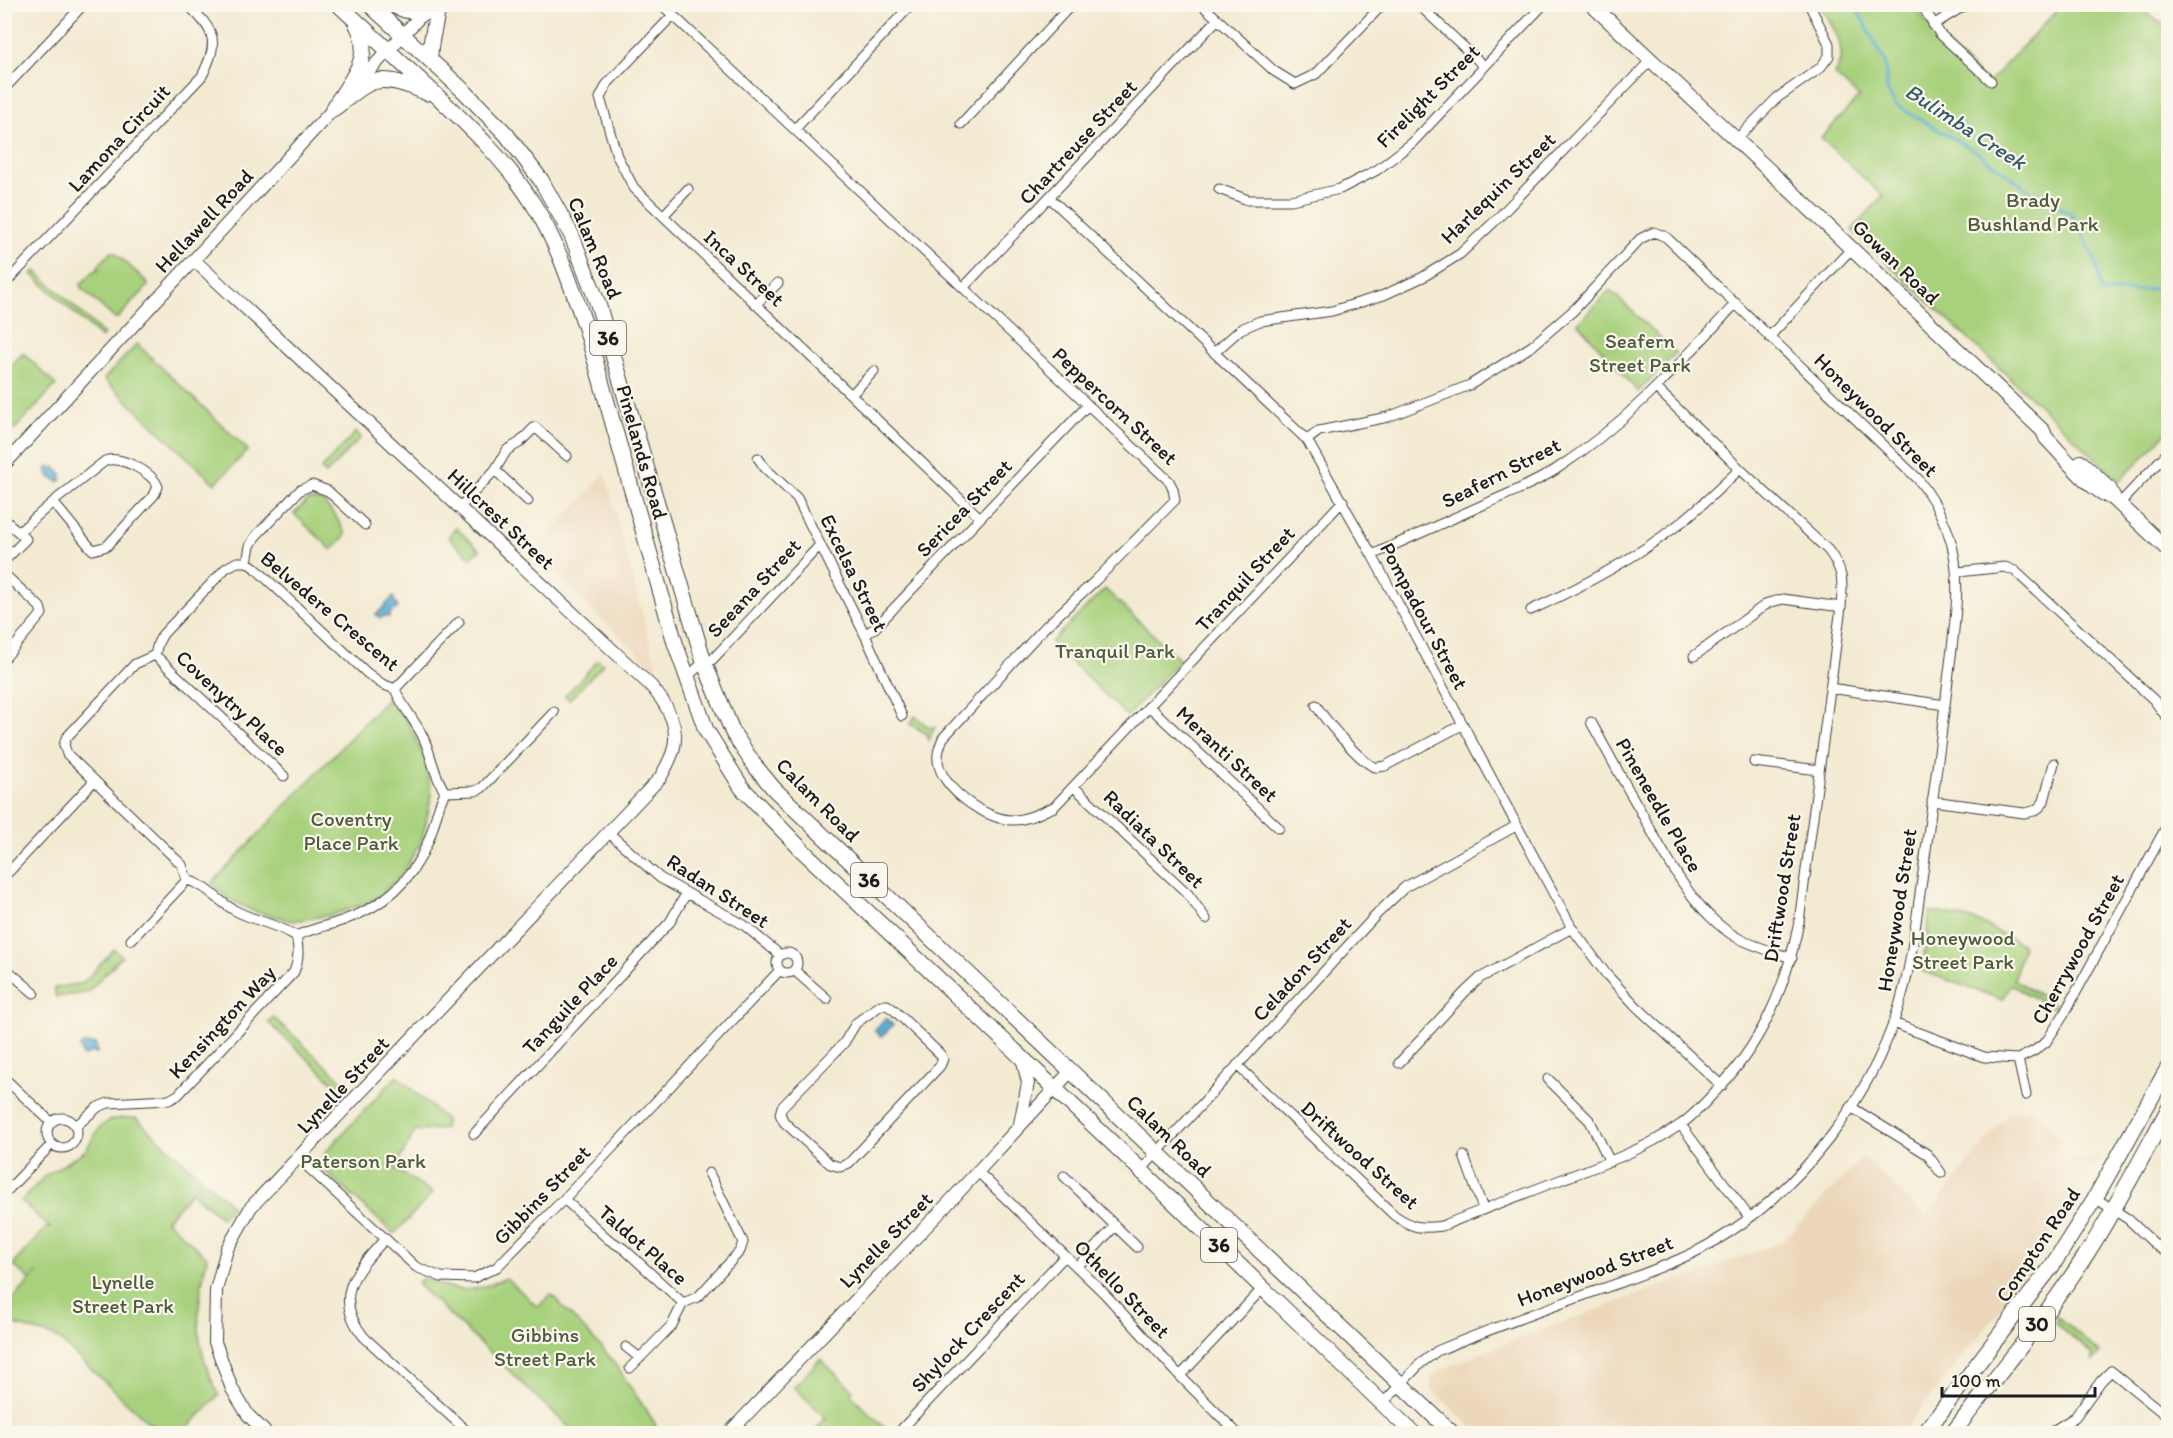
<svg xmlns="http://www.w3.org/2000/svg" width="2173" height="1438" viewBox="0 0 2173 1438" font-family="Itim,sans-serif">
<rect width="100%" height="100%" fill="#fbf7ec"/>
<filter id="ink" filterUnits="userSpaceOnUse"><feTurbulence type="fractalNoise" baseFrequency=".0167" numOctaves="2"/><feDisplacementMap in="SourceGraphic" scale="12" xChannelSelector="R" yChannelSelector="G"/><feConvolveMatrix kernelMatrix="1 2 1 2 8 2 1 2 1" color-interpolation-filters="sRGB"/></filter>
<filter id="wash" filterUnits="userSpaceOnUse"><feTurbulence type="fractalNoise" baseFrequency=".008" numOctaves="4" result="noise"/><feDisplacementMap in="SourceGraphic" scale="24" xChannelSelector="R" yChannelSelector="G"/><feGaussianBlur stdDeviation="1.35" result="paint"/><feColorMatrix in="noise" values="0 0 0 0 0 0 0 0 0 0 0 0 0 0 0 0 0 1.4 0 .05"/><feComposite in="paint" operator="in"/></filter>
<g filter="url(#wash)">
<rect width="100%" height="100%" fill="#f3ead2"/>
<path fill="#ecd7ba" d="M 605,473 L 654,658 L 659,673 L 532,553 Z
M 2010,1111 L 2036,1111 L 2060,1142 L 2056,1149 L 2067,1156 L 2081,1160 L 2101,1156 L 2038,1252 L 2026,1278 L 1901,1433 L 1478,1433 L 1431,1389 L 1431,1378 L 1440,1370 L 1496,1347 L 1782,1242 L 1863,1157 L 1926,1217 Z"/>
<path fill="#a8d17d" stroke="#62764c" stroke-width="1.5" d="M 1820,5 L 1913,5 L 1933,32 L 1988,83 L 2062,5 L 2152,5 L 2146,14 L 2168,27 L 2168,431 L 2120,481 L 1852,230 L 1883,196 L 1821,138 L 1859,97 L 1834,74 C 1851,49 1833,28 1820,5 Z
M 111,252 L 114,252 L 147,282 L 148,286 L 134,301 L 131,301 L 131,304 L 118,318 L 114,318 L 81,288 L 81,284 L 94,271 L 98,270 L 98,266 Z
M 36,271 L 104,334 L 101,338 L 32,274 Z
M 1610,290 L 1676,353 L 1638,392 L 1578,323 Z
M 137,344 L 248,450 L 215,484 L 104,379 Z
M 23,353 L 56,385 L 14,430 L 5,421 L 5,372 Z
M 356,432 L 361,437 L 326,474 L 321,469 Z
M 308,500 L 322,501 L 336,517 L 346,535 L 332,550 L 294,514 Z
M 456,528 L 480,550 L 471,558 L 448,537 Z
M 1105,589 L 1180,660 L 1127,716 L 1051,642 Z
M 598,660 L 603,664 L 569,700 L 565,696 Z
M 387,699 L 407,721 L 424,757 L 432,794 L 422,840 L 403,873 L 373,901 L 332,915 L 293,921 L 253,911 L 227,898 L 212,883 Z
M 915,716 L 930,728 L 935,727 L 929,740 L 927,734 L 910,724 Z
M 1930,911 L 1975,920 L 2023,945 L 2014,980 L 2056,1005 L 2054,1009 L 2011,985 L 2003,1000 L 1922,971 Z
M 114,949 L 122,956 L 87,993 L 56,997 L 54,988 L 83,983 Z
M 273,1017 L 348,1086 L 343,1092 L 268,1022 Z
M 397,1076 L 446,1120 L 444,1129 L 415,1131 L 395,1169 L 433,1193 L 394,1234 L 326,1172 L 323,1160 L 325,1152 Z
M 123,1118 L 136,1118 L 203,1179 L 166,1220 L 207,1257 C 195,1311 193,1345 219,1395 L 182,1433 L 160,1433 L 56,1337 L 5,1322 L 8,1305 L 37,1273 L 31,1279 L 28,1278 L 14,1266 L 14,1263 L 46,1228 L 50,1228 L 21,1201 L 45,1176 L 85,1151 L 100,1127 L 110,1120 Z
M 205,1181 L 232,1206 L 221,1218 L 194,1194 Z
M 423,1278 C 458,1293 471,1294 506,1278 L 538,1307 L 551,1294 L 610,1357 L 656,1425 L 648,1433 L 575,1433 L 417,1284 Z
M 2058,1317 L 2100,1353 L 2093,1361 L 2092,1354 L 2055,1323 Z
M 820,1359 L 853,1390 L 850,1394 L 886,1429 L 883,1433 L 812,1433 L 826,1418 L 794,1387 Z"/>
<path fill="#56a9d1" stroke="#396276" stroke-width="1.5" d="M 49,466 L 52,468 L 54,467 L 62,474 L 60,477 L 62,479 L 59,482 L 50,477 L 46,470 Z
M 393,597 L 398,608 L 391,612 L 389,617 L 386,616 L 380,618 L 376,615 Z
M 886,1018 L 893,1025 L 881,1037 L 874,1030 Z
M 83,1044 L 96,1044 L 97,1053 L 88,1053 L 87,1056 L 82,1056 L 80,1046 Z"/>
<g fill="none" stroke-linecap="round" stroke-linejoin="round">
<path stroke="#56a9d1" stroke-width="3" d="M 1854,4 L 1885,62 L 1887,90 L 1895,105 L 1977,152 L 2031,192 L 2072,214 L 2094,257 L 2102,292 L 2146,290 L 2168,285"/>
</g>
</g>
<g filter="url(#ink)">
<g fill="none" stroke-linecap="round" stroke-linejoin="round">
<g stroke="#3c3b37" stroke-width="11">
<path id="minor" d="M 661,4 L 1169,481 L 1173,489 L 1175,500 L 1096,580 L 1045,627 L 943,738 C 940,746 937,752 938,761 C 941,789 987,821 1014,820 C 1028,820 1041,812 1054,807 L 1343,501
M 1201,4 L 1274,71 L 1295,84 L 1316,74 L 1383,4
M 1418,4 L 1484,66
M 1921,4 L 1940,34 L 1991,81
M 673,15 L 607,84 L 600,98 L 617,156 L 634,188 L 979,517
M 1933,25 L 1967,4
M 4,89 L 84,4
M 961,124 L 1072,4
M 795,129 L 912,4
M 1736,140 L 1777,98 L 1820,68 L 1829,56 L 1829,44 L 1809,4
M 1219,189 L 1248,200 L 1291,200 L 1340,189 L 1377,170 L 1412,143 L 1544,4
M 1050,198 L 1307,440 L 1372,555 L 1572,928 L 1606,974 L 1637,1007 L 1722,1086
M 663,216 L 688,189
M 4,285 L 202,76 C 220,40 215,31 187,4
M 964,287 L 1217,20
M 756,304 L 778,283
M 1769,337 L 1852,248
M 1215,352 L 1241,329 L 1260,321 L 1332,311 L 1384,295 L 1423,277 L 1460,254 L 1494,222 L 1650,61
M 851,395 L 874,371
M 1307,440 L 1319,431 L 1388,417 L 1470,385 L 1532,346 L 1574,310 L 1640,239 L 1654,232 L 1666,237 L 1918,479 C 1963,537 1960,579 1952,648 C 1948,680 1944,712 1940,745 C 1934,792 1927,840 1921,887 C 1916,919 1913,952 1905,984 C 1879,1093 1796,1201 1695,1252 C 1662,1268 1628,1280 1593,1292 C 1541,1311 1489,1329 1437,1351 L 1420,1364 L 1383,1403
M 758,458 L 765,468 L 797,498 L 865,635 L 902,716
M 495,470 L 528,501
M 2119,504 L 2168,452
M 460,507 L 495,470 L 507,450 L 519,443 L 535,427 L 567,456
M 4,519 L 26,539 L 4,561
M 19,532 L 53,502 L 105,461 C 119,455 153,472 158,487 L 154,495 L 107,546 L 93,550 L 89,546 L 53,502
M 1372,555 C 1410,538 1447,521 1485,504 C 1508,494 1533,484 1555,470 C 1626,424 1679,365 1736,303
M 237,562 L 247,562 L 255,568 L 367,673 L 382,684 L 395,689 C 402,707 416,721 424,739 C 432,757 434,776 445,792 C 436,809 435,827 427,844 C 411,882 382,907 344,920 C 328,926 313,928 296,936 C 277,924 254,921 234,910 C 216,900 209,886 187,880 L 182,865 L 67,754 L 64,745 L 66,738 L 135,664 L 155,655 L 158,643 L 163,634 L 226,568 Z
M 247,562 L 250,546 L 255,537 L 300,490 L 312,485 L 328,491 L 365,525
M 1958,572 L 2005,567 L 2015,571 L 2154,700 L 2168,719
M 4,574 L 40,607 L 42,614 L 4,659
M 1531,610 C 1581,587 1631,561 1675,527 C 1698,510 1718,489 1740,469
M 865,635 L 876,627 L 1088,405
M 155,655 L 284,776
M 1694,656 L 1768,603 L 1783,599 L 1841,607
M 687,677 L 704,662 L 712,660 L 820,545
M 1830,688 L 1945,705
M 395,689 L 459,622
M 1316,705 C 1324,719 1361,763 1375,767 C 1378,768 1382,766 1385,766 L 1462,725
M 1150,707 L 1279,828
M 1591,722 C 1607,751 1623,781 1640,810 C 1663,852 1693,912 1736,937 C 1753,946 1773,952 1792,958
M 1754,762 L 1819,770
M 1074,787 L 1188,894 L 1206,919
M 445,792 L 475,791 L 482,788 L 554,712
M 1932,801 L 2024,813 C 2033,812 2039,810 2044,801 L 2054,763
M 609,833 L 660,878 L 744,925 L 780,955
M 4,877 L 94,781
M 131,940 L 187,880
M777 963a10 10 0 1 1 20 0a10 10 0 1 1-20 0Z
M 4,967 L 34,993
M 794,970 L 827,999
M 881,1005 L 887,1005 L 894,1010 L 940,1054 L 943,1059 L 940,1066 L 849,1163 L 840,1167 L 830,1164 L 784,1122 L 780,1114 L 782,1107 L 844,1043 L 856,1023 Z
M 1893,1023 L 1984,1057 L 2018,1059 L 2034,1051 L 2046,1042 L 2063,1016 L 2168,824
M 2018,1059 L 2026,1095
M 1399,1063 L 1465,992 L 1480,978 L 1572,928
M 1237,1065 L 1394,1215 C 1412,1228 1420,1229 1442,1226 C 1483,1209 1524,1194 1565,1178 C 1604,1164 1645,1149 1680,1125 C 1692,1117 1703,1105 1713,1094 C 1761,1046 1786,988 1799,922 L 1841,607 C 1843,582 1844,571 1828,550 L 1740,469 L 1657,389
M 4,1078 L 51,1122
M 1548,1079 L 1590,1121 L 1610,1162
M 1851,1107 L 1927,1154 L 1941,1173
M47 1133a15 15 0 1 1 30 0a15 15 0 1 1-30 0Z
M 1681,1125 L 1749,1217
M 76,1126 L 98,1107 L 108,1103 L 169,1100 L 178,1095 L 294,972 C 299,959 299,949 296,936
M 474,1134 L 670,922 L 686,894
M 1464,1156 L 1483,1209
M 299,1159 L 416,1267 L 441,1277 L 474,1278 L 497,1267 L 564,1199 L 780,970
M 1141,1170 L 1379,912 L 1405,887 L 1516,826
M 977,1171 L 1103,1292 L 1180,1376 L 1238,1434
M 1064,1176 L 1137,1247
M 4,1194 L 51,1145
M 2095,1198 L 2128,1219 L 2158,1247 L 2168,1253
M 564,1199 L 608,1239 L 624,1249 L 683,1303 L 698,1297 L 740,1251 L 743,1242 L 709,1173
M 385,1239 C 356,1271 331,1296 364,1337 L 470,1434
M 1077,1267 L 1115,1226
M 626,1347 L 640,1358
M 630,1368 L 672,1325 L 683,1303
M 1180,1376 L 1263,1288
M 897,1434 L 1065,1256
M 2048,1434 L 2075,1417 L 2101,1381 L 2111,1371 L 2168,1417"/>
</g>
<g stroke="#3c3b37" stroke-width="14">
<path id="tertiary" d="M 352,89 L 432,4
M 194,260 L 651,686 C 665,702 679,725 674,747 C 672,758 665,769 660,778 L 251,1207 L 227,1249 L 216,1290 L 215,1342 L 232,1389 L 248,1415 L 267,1434
M 4,465 L 338,104
M 1020,1124 L 1028,1083 L 1022,1057
M 728,1434 L 941,1211 L 1070,1072"/>
</g>
<g stroke="#3c3b37" stroke-width="16">
<path id="secondary" d="M 1591,4 L 1790,190 L 2043,431 L 2046,438 C 2064,456 2090,491 2113,498 L 2168,550
M 2081,462 L 2109,488 L 2113,496"/>
</g>
<g stroke="#3c3b37" stroke-width="17">
<path id="primary" d="M 338,4 C 370,34 403,64 435,94 C 470,127 506,161 532,202 C 557,241 571,285 586,328 L 675,643 L 706,730 L 742,788 L 803,851 L 1125,1155 L 1414,1434
M 369,4 L 465,92 L 506,134 L 541,180 L 572,236 L 598,304 L 704,662 L 733,733 L 755,766 L 774,789 L 1453,1434
M 389,4 L 405,10 L 424,13
M 430,59 C 429,40 437,24 438,4
M 336,104 C 352,79 374,55 357,25
M 333,109 C 345,101 356,90 368,84 C 384,75 412,86 427,93
M 1924,1434 L 2052,1266 L 2095,1198 L 2168,1068
M 1952,1434 C 1997,1376 2044,1319 2084,1258 C 2115,1210 2141,1159 2168,1110"/>
</g>
<use href="#minor" stroke="#fff" stroke-width="9"/>
<use href="#tertiary" stroke="#fff" stroke-width="12"/>
<use href="#secondary" stroke="#fff" stroke-width="14"/>
<use href="#primary" stroke="#fff" stroke-width="15"/>
</g>
</g>
<g text-anchor="middle" stroke-width="4.5" stroke-linejoin="round" paint-order="stroke">
<g fill="#fbf7ec" stroke="#5f5e5a" stroke-width="1.5">
<rect x="590" y="321" width="36" height="34" rx="4.5"/>
<rect x="851" y="863" width="36" height="34" rx="4.5"/>
<rect x="1201" y="1228" width="36" height="34" rx="4.5"/>
<rect x="2019" y="1307" width="36" height="34" rx="4.5"/>
</g>
<g font-size="20" font-weight="bold" fill="#1c1c1c">
<text x="608" y="345">36</text>
<text x="869" y="887">36</text>
<text x="1219" y="1252">36</text>
<text x="2037" y="1331">30</text>
</g>
<g font-size="21" fill="#1c1c1c" stroke="#fbf7ec">
<text transform="translate(1428 96) rotate(-45)" y="7">Firelight Street</text>
<text transform="translate(119 138) rotate(-47)" y="7">Lamona Circuit</text>
<text transform="translate(1078 142) rotate(-47)" y="7">Chartreuse Street</text>
<text transform="translate(1498 188) rotate(-44)" y="7">Harlequin Street</text>
<text transform="translate(204 221) rotate(-47)" y="7">Hellawell Road</text>
<text transform="translate(595 248) rotate(67)" y="7">Calam Road</text>
<text transform="translate(1896 262) rotate(44)" y="7">Gowan Road</text>
<text transform="translate(744 268) rotate(43)" y="7">Inca Street</text>
<text transform="translate(1115 406) rotate(43)" y="7">Peppercorn Street</text>
<text transform="translate(1876 415) rotate(45)" y="7">Honeywood Street</text>
<text transform="translate(642 452) rotate(74)" y="7">Pinelands Road</text>
<text transform="translate(1501 473) rotate(-27)" y="7">Seafern Street</text>
<text transform="translate(964 508) rotate(-46)" y="7">Sericea Street</text>
<text transform="translate(501 519) rotate(43)" y="7">Hillcrest Street</text>
<text transform="translate(854 573) rotate(64)" y="7">Excelsa Street</text>
<text transform="translate(1245 579) rotate(-47)" y="7">Tranquil Street</text>
<text transform="translate(754 588) rotate(-47)" y="7">Seeana Street</text>
<text transform="translate(330 611) rotate(40)" y="7">Belvedere Crescent</text>
<text transform="translate(1424 616) rotate(62)" y="7">Pompadour Street</text>
<text transform="translate(232 703) rotate(43)" y="7">Covenytry Place</text>
<text transform="translate(1227 754) rotate(43)" y="7">Meranti Street</text>
<text transform="translate(818 800) rotate(45)" y="7">Calam Road</text>
<text transform="translate(1659 805) rotate(60)" y="7">Pineneedle Place</text>
<text transform="translate(1154 839) rotate(44)" y="7">Radiata Street</text>
<text transform="translate(1782 888) rotate(-81)" y="7">Driftwood Street</text>
<text transform="translate(718 891) rotate(33)" y="7">Radan Street</text>
<text transform="translate(1897 910) rotate(-81)" y="7">Honeywood Street</text>
<text transform="translate(2078 949) rotate(-61)" y="7">Cherrywood Street</text>
<text transform="translate(1302 969) rotate(-47)" y="7">Celadon Street</text>
<text transform="translate(570 1004) rotate(-47)" y="7">Tanguile Place</text>
<text transform="translate(222 1022) rotate(-47)" y="7">Kensington Way</text>
<text transform="translate(343 1085) rotate(-47)" y="7">Lynelle Street</text>
<text transform="translate(1169 1136) rotate(44)" y="7">Calam Road</text>
<text transform="translate(1360 1155) rotate(42)" y="7">Driftwood Street</text>
<text transform="translate(542 1195) rotate(-46)" y="7">Gibbins Street</text>
<text transform="translate(886 1240) rotate(-46)" y="7">Lynelle Street</text>
<text transform="translate(643 1245) rotate(41)" y="7">Taldot Place</text>
<text transform="translate(2038 1245) rotate(-56)" y="7">Compton Road</text>
<text transform="translate(1595 1271) rotate(-21)" y="7">Honeywood Street</text>
<text transform="translate(1122 1289) rotate(46)" y="7">Othello Street</text>
<text transform="translate(968 1332) rotate(-47)" y="7">Shylock Crescent</text>
</g>
<g font-size="21" fill="#4d5b3e" stroke="#fbf7ec">
<text x="2033" y="207">Brady<tspan x="2033" dy="24">Bushland Park</tspan></text>
<text x="1640" y="348">Seafern<tspan x="1640" dy="24">Street Park</tspan></text>
<text x="1115" y="658">Tranquil Park</text>
<text x="351" y="826">Coventry<tspan x="351" dy="24">Place Park</tspan></text>
<text x="1963" y="945">Honeywood<tspan x="1963" dy="24">Street Park</tspan></text>
<text x="363" y="1168">Paterson Park</text>
<text x="123" y="1289">Lynelle<tspan x="123" dy="24">Street Park</tspan></text>
<text x="545" y="1342">Gibbins<tspan x="545" dy="24">Street Park</tspan></text>
</g>
<g font-size="22" font-style="italic" fill="#365b6d" stroke="#fbf7ec">
<text transform="translate(1966 126) rotate(33)" y="8">Bulimba Creek</text>
</g>
</g>
<rect width="2173" height="1438" fill="none" stroke="#fbf7ec" stroke-width="24"/>
<path d="M1942 1387v9h153v-9" fill="none" stroke="#1c1c1c" stroke-width="3"/>
<text x="1951" y="1387" font-size="18" fill="#1c1c1c" stroke="#fbf7ec" stroke-width="4.5" paint-order="stroke">100 m</text>
</svg>
